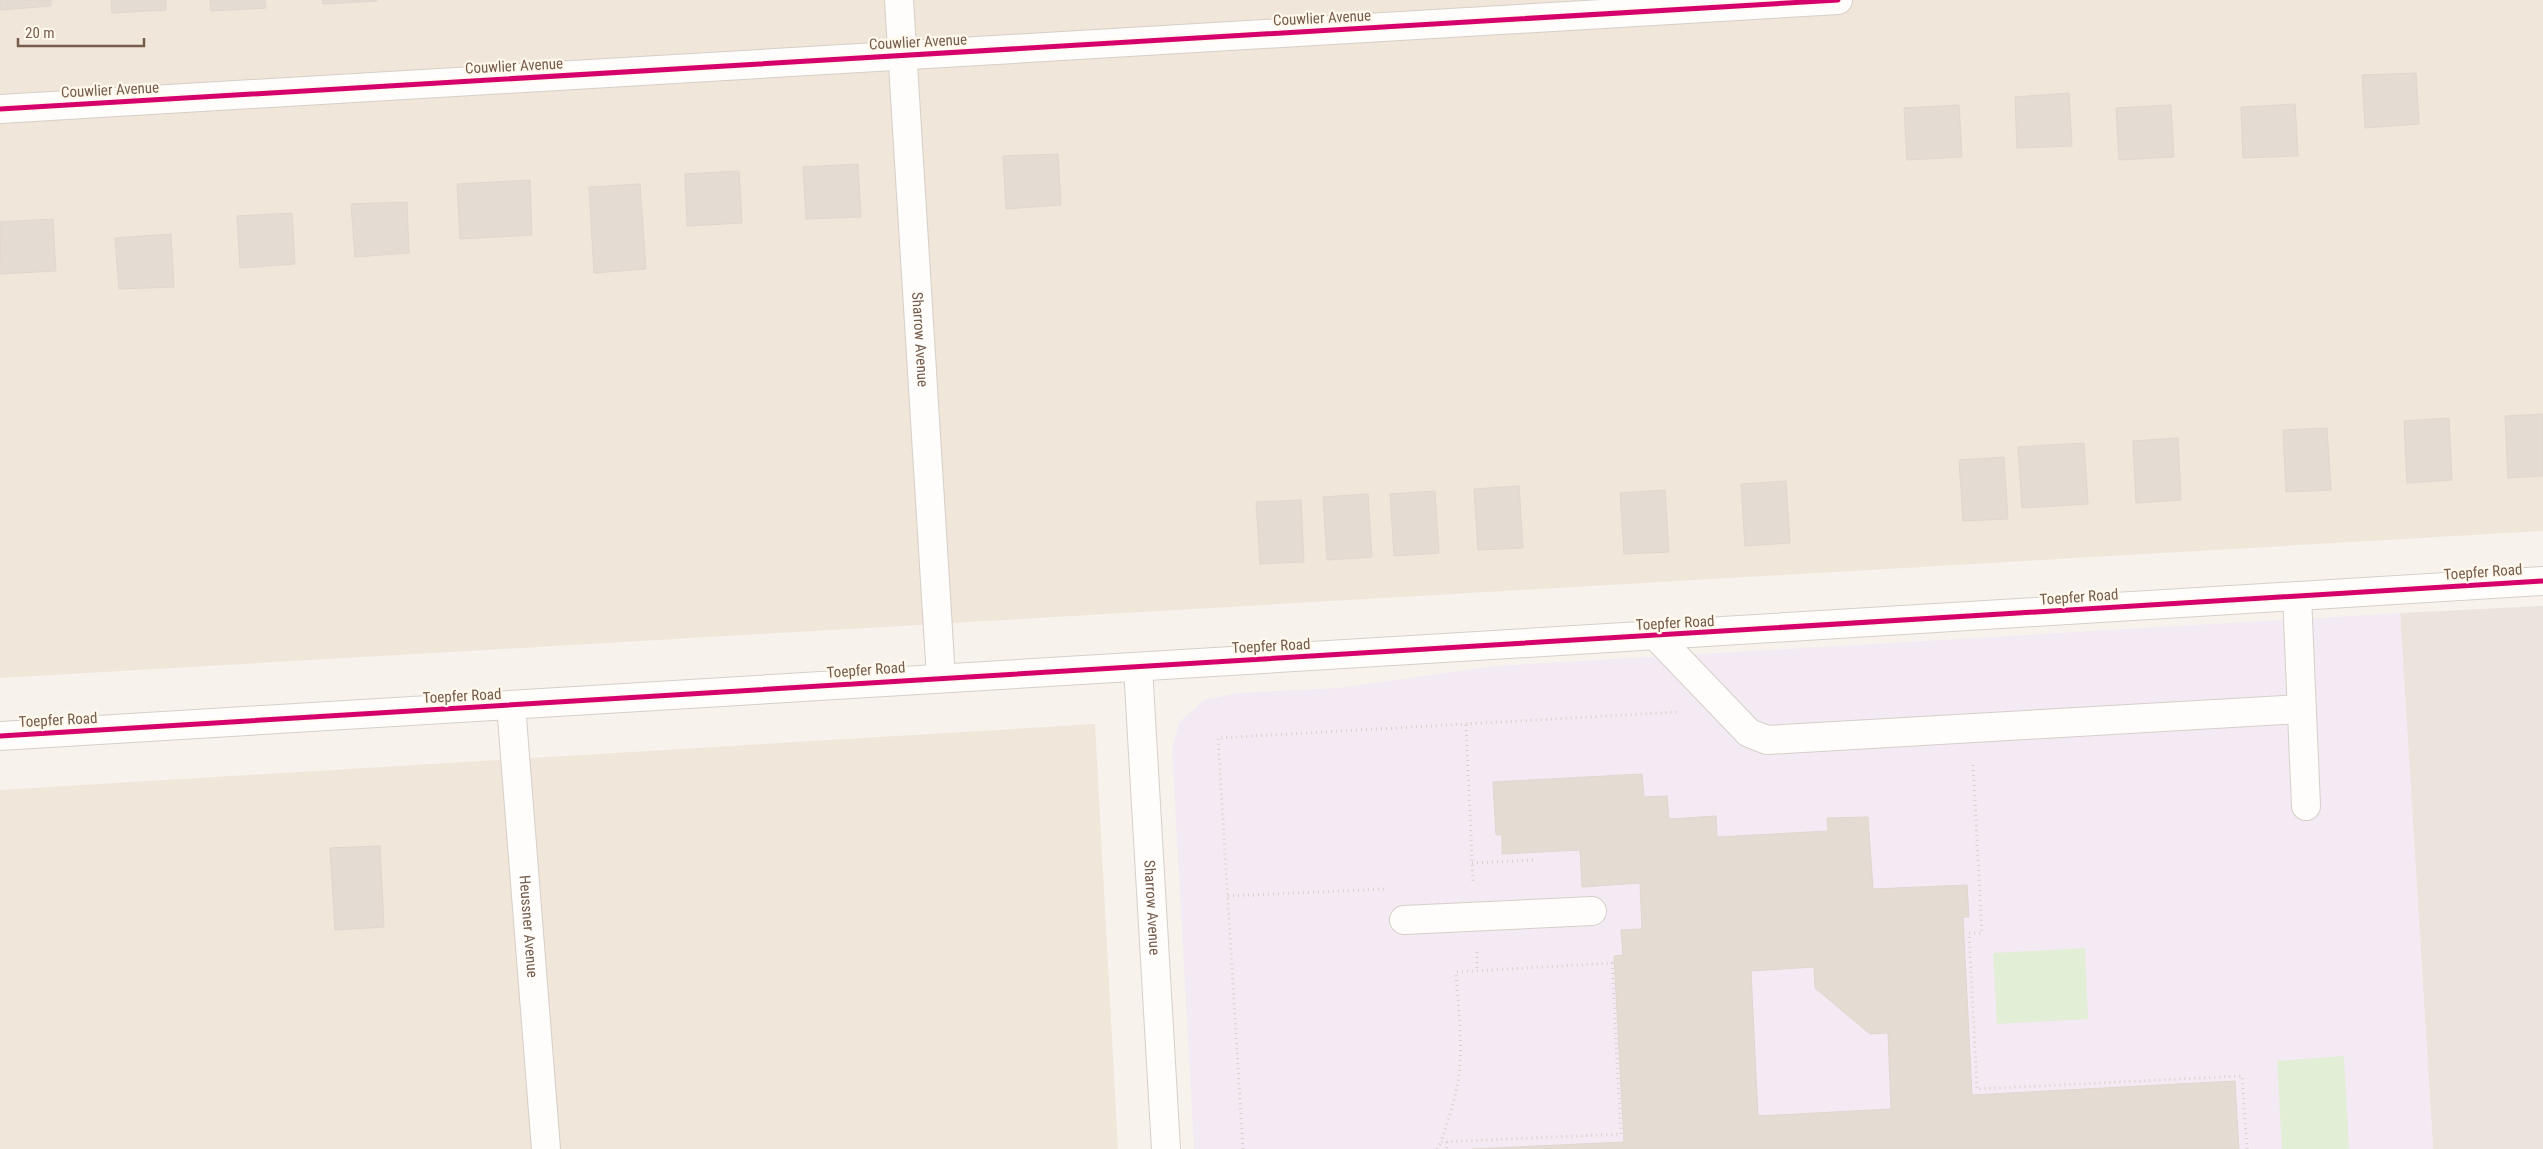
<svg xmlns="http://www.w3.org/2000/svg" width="2543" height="1149" viewBox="0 0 2543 1149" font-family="'Roboto Condensed',sans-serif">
<rect width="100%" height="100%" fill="#f7f3ec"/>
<path fill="#f0e6d9" d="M 0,0 L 2543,0 L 2543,531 L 0,678 Z
M 1095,724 L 1118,1149 L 0,1149 L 0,790 Z"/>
<path fill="#ebe3dc" d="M 2543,606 L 2543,1149 L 2433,1149 L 2400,613 Z"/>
<path fill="#f4eaf3" d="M 2400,613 L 2433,1149 L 1194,1149 L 1172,750 L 1179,722 L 1204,700 L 1237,693 L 1338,688 L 1494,666 Z"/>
<path fill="#e3eed7" d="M 2085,948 L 2088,1019 L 1997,1024 L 1993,953 Z
M 2344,1056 L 2349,1149 L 2282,1149 L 2277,1061 Z"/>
<path fill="#e4dcd3" stroke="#e0d6ce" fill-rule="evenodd" d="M 0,0 L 51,0 L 51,6 L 0,10 Z
M 111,0 L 166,0 L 166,10 L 112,13 Z
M 210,0 L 265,0 L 266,8 L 211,11 Z
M 322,0 L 377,0 L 377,1 L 323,4 Z
M 2416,73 L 2419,124 L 2365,128 L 2362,75 Z
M 2069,93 L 2072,146 L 2017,148 L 2015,97 Z
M 2295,104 L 2298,156 L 2243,158 L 2241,107 Z
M 1959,105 L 1962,157 L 1907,160 L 1904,108 Z
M 2171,105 L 2174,157 L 2119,160 L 2116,108 Z
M 1058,154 L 1061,205 L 1006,209 L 1003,156 Z
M 858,164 L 861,217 L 806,219 L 803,167 Z
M 739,171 L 742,223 L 687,226 L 685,174 Z
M 530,180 L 532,235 L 460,239 L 457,184 Z
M 640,184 L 646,269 L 594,273 L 589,187 Z
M 407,202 L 409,253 L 355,257 L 351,204 Z
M 292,213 L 295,264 L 240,268 L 237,216 Z
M 53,219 L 56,271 L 1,274 L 0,222 Z
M 171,234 L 174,287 L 119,289 L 115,238 Z
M 2543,414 L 2543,476 L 2508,478 L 2505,416 Z
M 2449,418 L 2452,480 L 2407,483 L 2404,421 Z
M 2327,428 L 2331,490 L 2286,492 L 2283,430 Z
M 2178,438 L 2181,500 L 2136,503 L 2133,441 Z
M 2084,443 L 2088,504 L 2022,508 L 2018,447 Z
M 2004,457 L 2008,519 L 1963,521 L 1959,460 Z
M 1786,481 L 1790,543 L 1745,546 L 1741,484 Z
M 1519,486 L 1523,548 L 1478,550 L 1474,489 Z
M 1665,490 L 1669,552 L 1624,554 L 1620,493 Z
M 1435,491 L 1439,553 L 1394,556 L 1390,494 Z
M 1368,494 L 1372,557 L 1327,560 L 1323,497 Z
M 1301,500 L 1304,562 L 1260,564 L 1256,502 Z
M 1642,774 L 1644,797 L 1667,796 L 1669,819 L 1716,816 L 1717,837 L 1828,831 L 1827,818 L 1868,817 L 1873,889 L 1967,885 L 1969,917 L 1963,917 L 1972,1095 L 2235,1081 L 2239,1149 L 1472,1149 L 1624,1142 L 1614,956 L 1623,955 L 1621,930 L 1642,929 L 1640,883 L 1582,887 L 1580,850 L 1502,854 L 1502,835 L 1496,835 L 1493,782 ZM 1814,967 L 1815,988 L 1870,1034 L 1888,1033 L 1891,1109 L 1758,1116 L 1751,971 Z
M 380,846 L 384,927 L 335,930 L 330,848 Z"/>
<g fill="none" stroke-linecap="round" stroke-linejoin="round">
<g stroke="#d6cfc8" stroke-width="30">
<g id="minor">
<path id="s1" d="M 899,0 L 941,678"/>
<path d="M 0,109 L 1838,0"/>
<path d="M 2297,596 L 2306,806"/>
<path d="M 1656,636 L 1749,733 L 1767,740 L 2302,709"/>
<path id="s2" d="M 1138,667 L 1166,1149"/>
<path id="s3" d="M 511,705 L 546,1149"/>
<path d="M 0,736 L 2543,581"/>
<path d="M 1404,920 L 1592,911"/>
</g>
</g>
<path stroke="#d8d1cb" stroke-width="3" stroke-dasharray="1 4" stroke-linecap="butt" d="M 1466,725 L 1473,881
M 1973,765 L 1982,933 L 1969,933 L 1977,1089 L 2242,1076 L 2247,1149
M 1472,863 L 1536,860
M 1228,896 L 1385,889
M 1477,952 L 1477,971
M 1612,963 L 1621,1134 L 1441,1142 C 1448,1120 1456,1098 1459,1075 C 1463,1041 1458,1006 1456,972 Z
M 1447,1142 L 1447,1149
M 1243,1149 L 1218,738 L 1678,712
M 1437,1149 L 1441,1142"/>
<use href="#minor" stroke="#fefdfc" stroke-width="28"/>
<g stroke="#fff8ed" stroke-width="8">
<path id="cycleway" d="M 0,109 L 1838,0
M 0,736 L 2543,581"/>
</g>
<use href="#cycleway" stroke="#d6006c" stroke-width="5"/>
</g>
<g text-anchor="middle" stroke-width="4.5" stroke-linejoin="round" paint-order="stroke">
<g font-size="15" fill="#765c4b" stroke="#fff8ed">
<text transform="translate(1322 18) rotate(-3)" y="5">Couwlier Avenue</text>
<text transform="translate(918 42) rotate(-3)" y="5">Couwlier Avenue</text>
<text transform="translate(514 66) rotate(-3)" y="5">Couwlier Avenue</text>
<text transform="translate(110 90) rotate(-3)" y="5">Couwlier Avenue</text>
<text dy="5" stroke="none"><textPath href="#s1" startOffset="340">Sharrow Avenue</textPath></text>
<text transform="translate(2483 572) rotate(-4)" y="5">Toepfer Road</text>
<text transform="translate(2079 597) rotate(-4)" y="5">Toepfer Road</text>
<text transform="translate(1675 623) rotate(-3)" y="5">Toepfer Road</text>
<text transform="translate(1271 646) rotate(-3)" y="5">Toepfer Road</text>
<text transform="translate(866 670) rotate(-4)" y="5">Toepfer Road</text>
<text transform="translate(462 696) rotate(-3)" y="5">Toepfer Road</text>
<text transform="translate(58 720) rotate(-3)" y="5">Toepfer Road</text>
<text dy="5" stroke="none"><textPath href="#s2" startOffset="241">Sharrow Avenue</textPath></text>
<text dy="5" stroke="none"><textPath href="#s3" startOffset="222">Heussner Avenue</textPath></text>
</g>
</g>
<path d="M18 38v8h126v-8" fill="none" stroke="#765c4b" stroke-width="2.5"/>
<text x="25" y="38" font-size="15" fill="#765c4b" stroke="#fff8ed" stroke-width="4" paint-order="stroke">20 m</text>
</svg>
